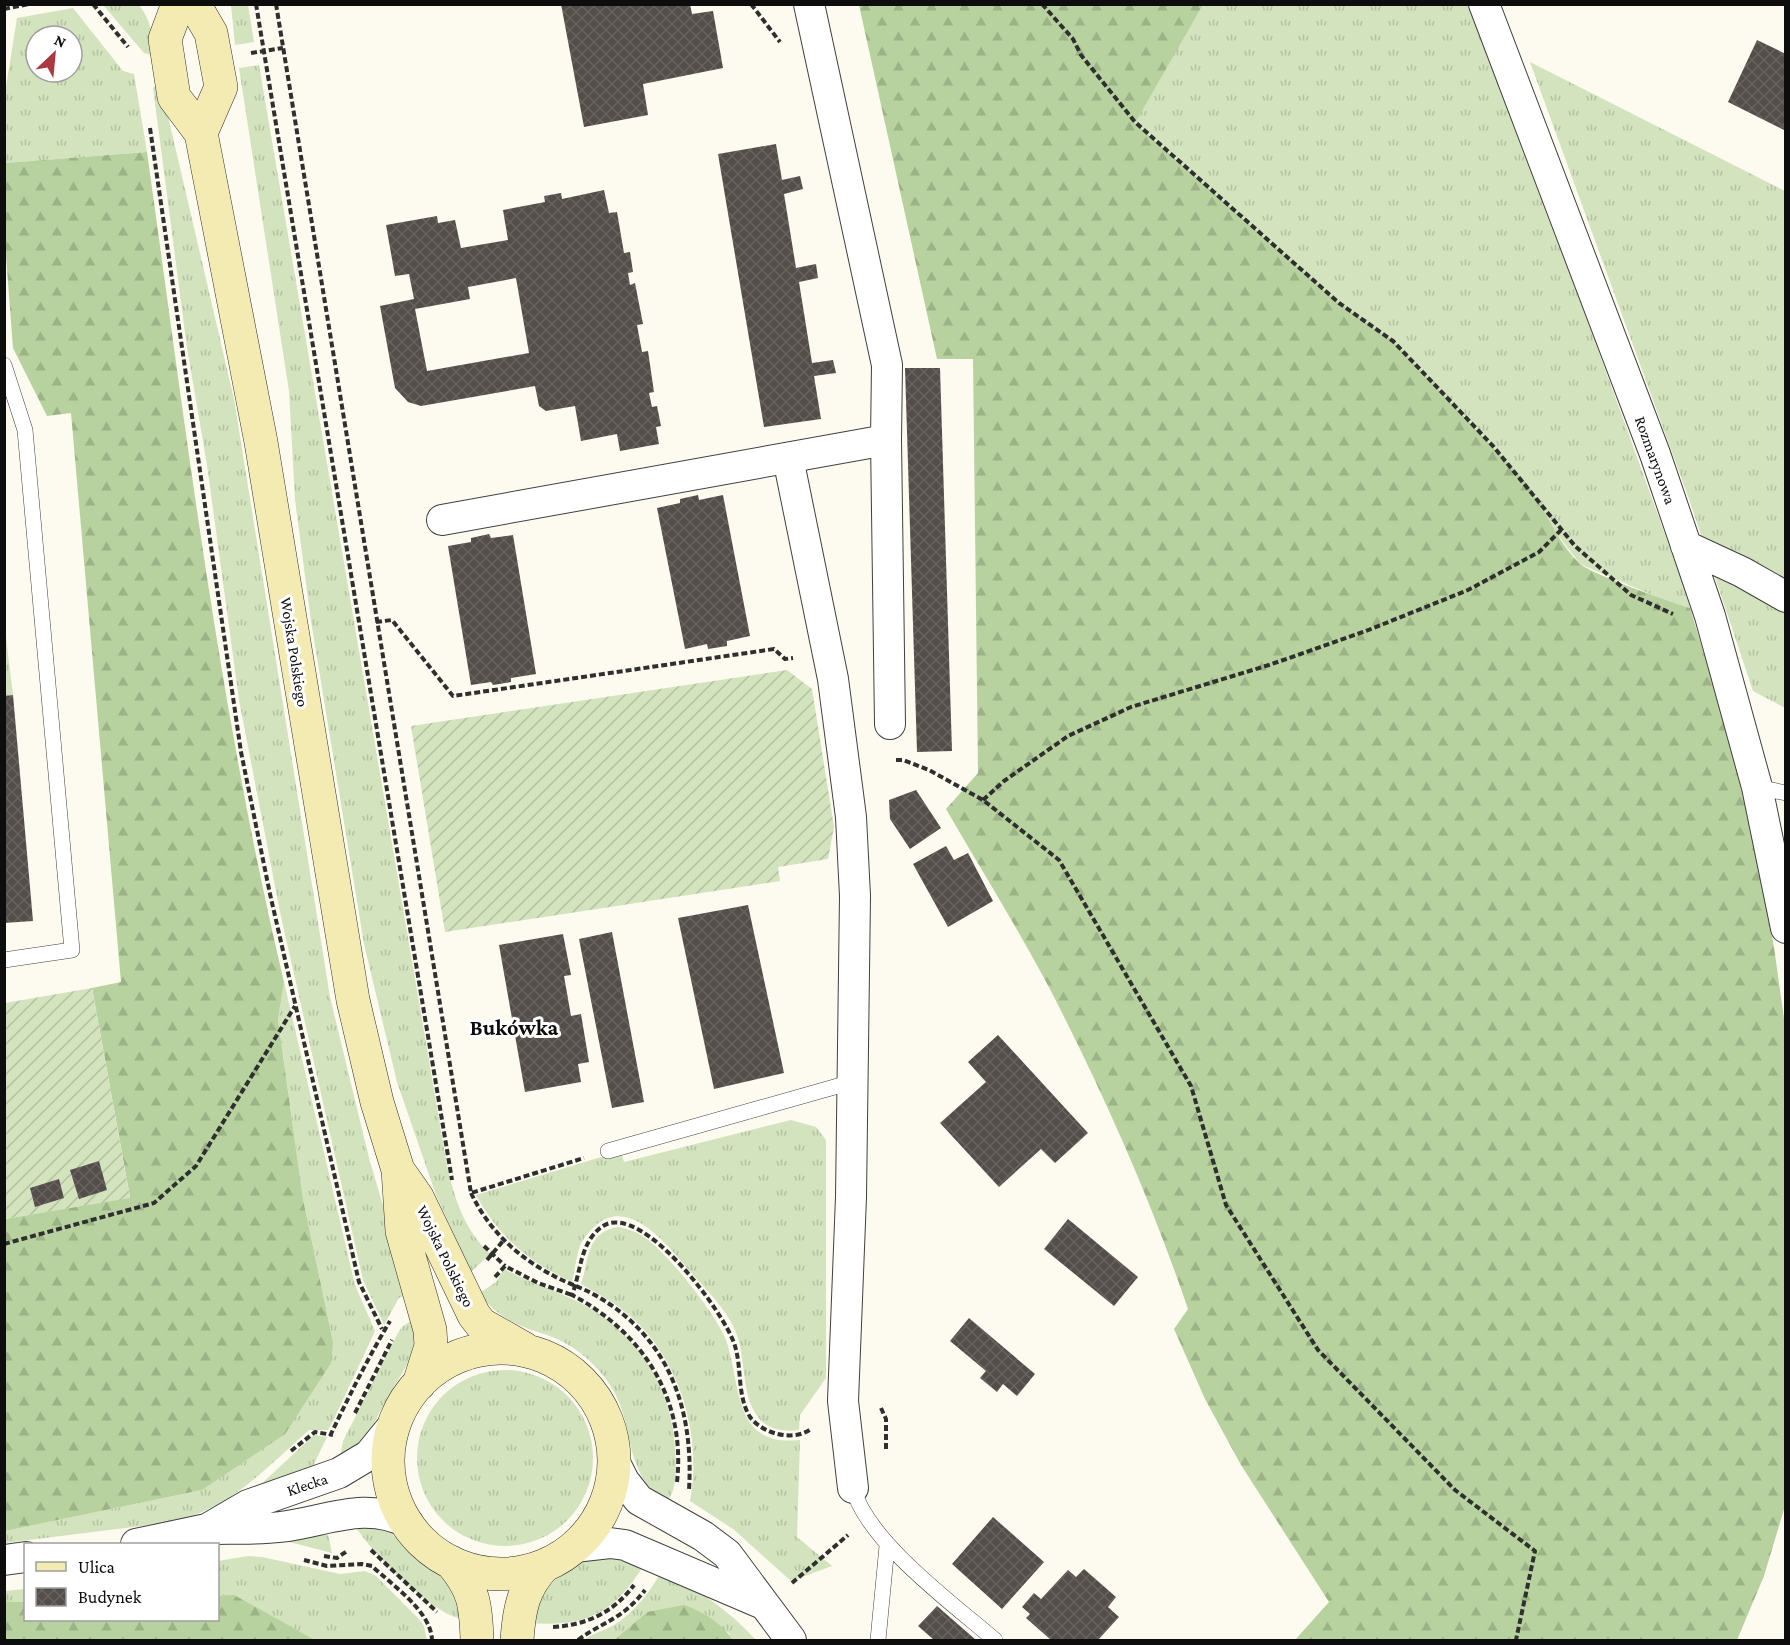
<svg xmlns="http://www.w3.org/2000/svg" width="1790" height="1645" viewBox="0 0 1790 1645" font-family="'Crimson Pro',serif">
<defs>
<pattern id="grass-tufts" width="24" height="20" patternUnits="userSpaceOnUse" patternTransform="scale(1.5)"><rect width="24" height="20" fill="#d2e3bd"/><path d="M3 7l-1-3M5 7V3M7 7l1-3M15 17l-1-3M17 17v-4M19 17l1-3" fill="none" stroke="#b3c2a1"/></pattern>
<pattern id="forest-firs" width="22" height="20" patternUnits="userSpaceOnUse" patternTransform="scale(1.5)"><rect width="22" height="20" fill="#b7d29e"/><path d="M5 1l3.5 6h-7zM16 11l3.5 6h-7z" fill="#9cb387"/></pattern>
<pattern id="garden-furrows" width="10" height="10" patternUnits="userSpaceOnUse" patternTransform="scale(1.5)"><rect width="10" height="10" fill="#d2e3bd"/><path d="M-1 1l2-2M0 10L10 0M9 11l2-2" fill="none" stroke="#b3c2a1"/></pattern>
<pattern id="building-cross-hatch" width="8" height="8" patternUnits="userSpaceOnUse" patternTransform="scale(1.5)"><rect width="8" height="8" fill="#544e4b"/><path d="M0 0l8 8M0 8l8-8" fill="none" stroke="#686360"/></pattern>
</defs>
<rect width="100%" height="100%" fill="#fdfaef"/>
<path fill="url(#grass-tufts)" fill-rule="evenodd" d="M 103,5 L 139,5 C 151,20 153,37 156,56 L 144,53 Z
M 231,5 L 248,5 L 254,42 L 235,45 Z
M 1203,5 L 1473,5 L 1679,573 L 1690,608 L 1657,597 L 1580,564 L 1544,517 L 1539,500 L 1493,446 L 1393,341 L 1339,303 L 1135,122 Z
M 73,8 L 123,71 L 134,74 L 147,152 L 5,163 L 5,93 L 17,18 ZM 36,36 L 72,36 L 72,72 L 36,72 Z
M 1530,62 L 1785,191 L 1785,708 L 1753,691 L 1689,499 Z
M 259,65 L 447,1166 C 455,1200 464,1229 490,1254 L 471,1272 L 436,1195 L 397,1082 L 364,944 L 311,621 L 295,500 L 289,391 L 239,68 Z
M 160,82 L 234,399 L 330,997 L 369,1158 L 409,1294 L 399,1298 L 384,1325 L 363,1280 L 280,912 L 239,700 L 207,465 L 187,348 L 153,88 Z
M 4,621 L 13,695 L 5,696 Z
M 284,982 L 355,1285 L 375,1331 L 333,1421 L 328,1430 L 309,1430 C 265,1469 232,1507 173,1522 L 5,1543 L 4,1531 L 202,1490 L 333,1342 L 303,1199 L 278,1018 Z
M 791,1120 L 816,1127 L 826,1140 L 826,1378 L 800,1415 L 799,1430 C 785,1432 767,1430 758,1417 C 740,1393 747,1358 735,1330 C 725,1307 704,1288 688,1269 C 668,1246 630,1196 596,1225 C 590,1231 583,1238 580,1246 C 576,1257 575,1270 572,1282 C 530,1263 498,1236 476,1195 L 621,1151 L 624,1162 Z
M 618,1227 C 628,1229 635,1231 644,1237 C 667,1252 716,1314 726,1340 C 742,1385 731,1447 800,1440 L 797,1537 L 832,1566 L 791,1581 L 733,1529 L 690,1501 C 703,1434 679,1354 624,1311 C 611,1300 596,1293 581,1284 C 589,1260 586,1232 618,1227 Z
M 504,1269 C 526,1281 549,1288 572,1299 C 632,1326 672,1383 675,1449 C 676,1464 678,1491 666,1502 C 617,1466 640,1423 605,1378 C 590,1358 570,1343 547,1335 C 520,1326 500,1320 482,1296 L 480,1293 L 496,1282 Z
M 416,1317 C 419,1351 408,1363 392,1390 C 373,1421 374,1436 340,1458 L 343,1441 L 398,1333 L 402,1327 Z
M417 1458a88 88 0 1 1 176 0a88 88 0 1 1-176 0Z
M 314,1435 L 327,1437 L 312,1468 L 258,1487 Z
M 355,1526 L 377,1527 L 388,1531 L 431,1565 L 450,1587 L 462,1619 C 430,1613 373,1554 355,1526 Z
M 327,1529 L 332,1553 L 278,1539 Z
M 248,1556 L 262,1557 L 340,1574 L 365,1571 L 376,1576 L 419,1619 L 424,1626 L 427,1640 L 315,1640 L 234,1596 L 218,1596 L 218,1561 Z
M 613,1556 L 642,1568 C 613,1614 585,1627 530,1623 C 531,1615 536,1608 540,1601 C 555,1572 580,1558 613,1556 Z
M 662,1570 C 697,1589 729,1610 756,1640 L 733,1640 L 728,1632 L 647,1612 L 614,1640 L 584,1640 C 593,1633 604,1631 614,1625 C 634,1613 651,1591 662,1570 Z
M 25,1589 L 25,1602 L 5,1602 L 5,1591 Z"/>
<path fill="url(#forest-firs)" d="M 859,5 L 1203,5 L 1135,123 L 1339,303 L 1393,341 L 1523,479 C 1544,505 1554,538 1579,563 C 1592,575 1669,601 1690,608 L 1737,762 L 1748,809 L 1774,947 L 1786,1033 L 1785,1506 L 1764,1576 L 1737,1640 L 1295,1640 L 1329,1602 L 1241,1465 L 1205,1399 L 1174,1329 L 1188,1309 C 1151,1200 1105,1097 1053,995 C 1020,932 982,871 946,809 L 978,773 L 973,359 L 937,359 Z
M 147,152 C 186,430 219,709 284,982 L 278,1019 L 303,1199 L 333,1342 L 331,1363 L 285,1434 L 202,1490 L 5,1531 L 5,1219 L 130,1197 L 92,988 L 121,982 L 71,413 L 47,416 L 13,348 L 5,243 L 5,163 Z
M 234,1595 L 315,1640 L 5,1640 L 5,1602 L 25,1602 L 26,1620 L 218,1620 L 218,1596 Z
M 684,1605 C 702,1611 723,1624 733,1640 L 614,1640 L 647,1612 Z"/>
<path fill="url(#garden-furrows)" d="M 787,670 L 812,689 L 834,827 L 828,859 L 778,867 L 780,881 L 445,932 L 411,726 Z
M 92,988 L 130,1198 L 5,1219 L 5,1003 Z"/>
<path fill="url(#building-cross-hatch)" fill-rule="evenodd" d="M 561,4 L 690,4 L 692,14 L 713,11 L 723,68 L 643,84 L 648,115 L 584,127 Z
M 1757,40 L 1786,54 L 1786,131 L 1728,102 Z
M 776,144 L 782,180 L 800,176 L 803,189 L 784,194 L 796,268 L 816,264 L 818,278 L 799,282 L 812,363 L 833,360 L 836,373 L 814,376 L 821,419 L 764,427 L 718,154 Z
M 604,190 L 609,213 L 617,212 L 624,253 L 630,252 L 633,272 L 628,273 L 630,285 L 635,283 L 643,324 L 637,325 L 642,352 L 648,351 L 654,392 L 649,393 L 652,407 L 657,406 L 661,426 L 656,427 L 659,444 L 620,451 L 617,434 L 581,441 L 575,406 L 546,411 L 539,406 L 535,386 L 421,406 L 408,402 L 395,388 L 380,306 L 414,299 L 409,274 L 395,276 L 386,225 L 437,216 L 438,223 L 455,220 L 461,248 L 508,240 L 503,210 L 545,202 L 544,196 L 561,193 L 562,199 ZM 516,278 L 529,353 L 427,371 L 415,309 L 470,299 L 468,287 Z
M 905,368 L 940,368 L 952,751 L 917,752 Z
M 698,495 L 699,500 L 723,495 L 750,636 L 727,641 L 727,646 L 708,649 L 707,644 L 685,649 L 657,508 L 680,503 L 680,499 Z
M 489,534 L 491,538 L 513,535 L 536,674 L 511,678 L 511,682 L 493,685 L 491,682 L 471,685 L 448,546 L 471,542 L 471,538 Z
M 13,695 L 33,921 L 4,923 L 4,696 Z
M 916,790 L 941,828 L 910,849 L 890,819 L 889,800 Z
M 946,846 L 954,860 L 968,853 L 993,901 L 948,927 L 913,864 Z
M 748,905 L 784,1073 L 714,1089 L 678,918 Z
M 612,932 L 644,1102 L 612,1108 L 579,939 Z
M 563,934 L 571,975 L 564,976 L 571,1016 L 581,1014 L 589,1062 L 578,1064 L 581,1082 L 525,1092 L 499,945 Z
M 998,1035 L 1088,1133 L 1055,1163 L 1041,1149 L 999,1187 L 940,1123 L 986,1082 L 968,1062 Z
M 99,1161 L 107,1190 L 79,1199 L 70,1170 Z
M 59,1179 L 64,1198 L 35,1207 L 30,1188 Z
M 1068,1219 L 1138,1277 L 1114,1306 L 1044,1249 Z
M 969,1318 L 1035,1374 L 1017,1396 L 1003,1384 L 997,1392 L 980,1378 L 986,1371 L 950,1341 Z
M 993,1517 L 1044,1562 L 1002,1609 L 952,1564 Z
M 1084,1569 L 1116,1597 L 1108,1607 L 1119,1617 L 1098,1640 L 1051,1640 L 1026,1618 L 1030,1614 L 1022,1607 L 1034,1593 L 1041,1599 L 1068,1570 L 1076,1577 Z
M 937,1606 L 976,1640 L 934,1640 L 918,1626 Z"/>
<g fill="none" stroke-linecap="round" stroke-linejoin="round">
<g stroke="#404040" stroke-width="16">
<path id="service" d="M 4,365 L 25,430 L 72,950 L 4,960
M 1757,787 L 1786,793
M 608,1151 L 852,1082
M 853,1488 C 867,1541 953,1604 995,1640
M 878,1640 L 887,1546"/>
</g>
<g stroke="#404040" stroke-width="32">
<path id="minor" d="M 809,4 L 887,365 L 886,440 L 890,724
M 1484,4 L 1655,454 L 1710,616 L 1757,787 L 1786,928
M 788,458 L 833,679 L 851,817 L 855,896 L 851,1197 L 843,1401 L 853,1488
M 442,520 L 886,440
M 1686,546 L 1742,572 L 1786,597
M 614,1461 L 624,1481 L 639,1500 L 703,1536 L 727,1554 L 791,1640
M 210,1529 C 233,1528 257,1530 280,1527 C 325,1522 365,1500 408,1523
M 136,1544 L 207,1529 L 248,1505 L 339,1473 L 369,1455 L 395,1423
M 574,1547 L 610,1543 L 625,1545 L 763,1604
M 4,1560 L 26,1557"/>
</g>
<g stroke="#2f2f2f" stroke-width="34">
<path id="secondary" d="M 178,4 L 165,39 L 174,97 L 201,133 L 261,442 L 353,1000 L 377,1102 L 398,1170 L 402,1231 L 430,1330 L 431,1346 L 419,1384
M 194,4 L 211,33 L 221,87 L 201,133
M 398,1170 L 417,1197 L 474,1315 L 481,1324 L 525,1349
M388 1461a113 113 0 1 1 226 0a113 113 0 1 1-226 0Z
M 451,1562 C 474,1589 476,1605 477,1640
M 517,1640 C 519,1610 523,1587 545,1565"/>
</g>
<path stroke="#2f2f2f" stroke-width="4" stroke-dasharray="6 3" stroke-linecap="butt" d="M 93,4 L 128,47
M 256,4 L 452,1180
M 276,4 L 471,1193 L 584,1158
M 751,4 L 780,42
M 1042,4 L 1073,39 L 1081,55 L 1135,122 L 1339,303 L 1393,341 L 1493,446 L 1575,546 L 1631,595 L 1673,614
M 4,9 L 29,4
M 251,53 L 283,48
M 150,128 L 241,752 L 270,894 L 359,1282 L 382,1329
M 376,622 L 392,620 L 453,696 L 774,649 L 785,659 L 793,658
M 896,760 L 903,760 L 929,770 L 983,800 L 1059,860 L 1191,1086 L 1226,1205 L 1318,1350 L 1455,1490 L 1535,1551 L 1516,1640
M 983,800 L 1004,781 L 1068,736 L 1131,707 L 1269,665 L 1366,631 L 1468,590 L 1539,552 L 1561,530
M 471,1193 C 490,1233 522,1261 562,1280 C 573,1285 584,1289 595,1295 C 669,1337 694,1409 689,1490
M 4,1244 L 154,1203 L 196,1166 L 295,1006
M 484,1246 L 505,1266
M 487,1260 L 503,1241
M 495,1277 L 505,1266 L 538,1283 L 572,1295
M 881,1408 L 886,1419 L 886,1451
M 355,1413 L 392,1340
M 330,1436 C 349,1396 368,1358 390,1321
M 291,1451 L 315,1432 L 333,1435
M 677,1482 C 686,1400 644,1333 572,1295 C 581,1272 580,1241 603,1226 C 642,1201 726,1314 735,1346 C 742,1369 737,1396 750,1417 C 763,1434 793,1442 811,1429
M 371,1550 L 437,1612
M 324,1556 L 337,1558 L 347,1551
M 304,1560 L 327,1566 L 362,1564 L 372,1566 C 392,1585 431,1611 432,1640
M 792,1583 L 848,1535
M 553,1627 C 587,1625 614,1612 634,1585
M 578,1640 C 604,1621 623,1619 645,1590"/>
<use href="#service" stroke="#fff" stroke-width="15"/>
<use href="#minor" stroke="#fff" stroke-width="30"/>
<use href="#secondary" stroke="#f4ebb2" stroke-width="33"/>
</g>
<g text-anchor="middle" stroke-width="6" stroke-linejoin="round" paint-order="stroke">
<g font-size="16" fill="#0d0d0d" stroke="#fff">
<text transform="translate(1656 460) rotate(70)" y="6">Rozmarynowa</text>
<text transform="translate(295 652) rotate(81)" y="6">Wojska Polskiego</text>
<text transform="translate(446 1256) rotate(64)" y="6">Wojska Polskiego</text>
<text transform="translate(307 1484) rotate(-18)" y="6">Klecka</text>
</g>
<g font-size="22" font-weight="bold" fill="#0d0d0d" stroke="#fff">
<text x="514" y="1035">Bukówka</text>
</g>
</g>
<rect width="1790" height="1645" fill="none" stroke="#0d0d0d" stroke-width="12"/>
<rect x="24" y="1543" width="195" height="78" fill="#ffffff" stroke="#9e9e9e" stroke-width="1.5"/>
<rect x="36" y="1562" width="30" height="9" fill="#f4ebb2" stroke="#9e9e9e" stroke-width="1.5"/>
<text x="78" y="1573" font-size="18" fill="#0d0d0d">Ulica</text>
<rect x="36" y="1588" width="30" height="18" fill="url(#building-cross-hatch)" stroke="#9e9e9e" stroke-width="1.5"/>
<text x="78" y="1603" font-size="18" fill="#0d0d0d">Budynek</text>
<g transform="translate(54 54) rotate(26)"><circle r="28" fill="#ffffff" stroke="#9e9e9e" stroke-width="1.5"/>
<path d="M0-4.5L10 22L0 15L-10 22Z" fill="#ab3740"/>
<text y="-9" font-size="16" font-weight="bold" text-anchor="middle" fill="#0d0d0d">N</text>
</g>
</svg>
